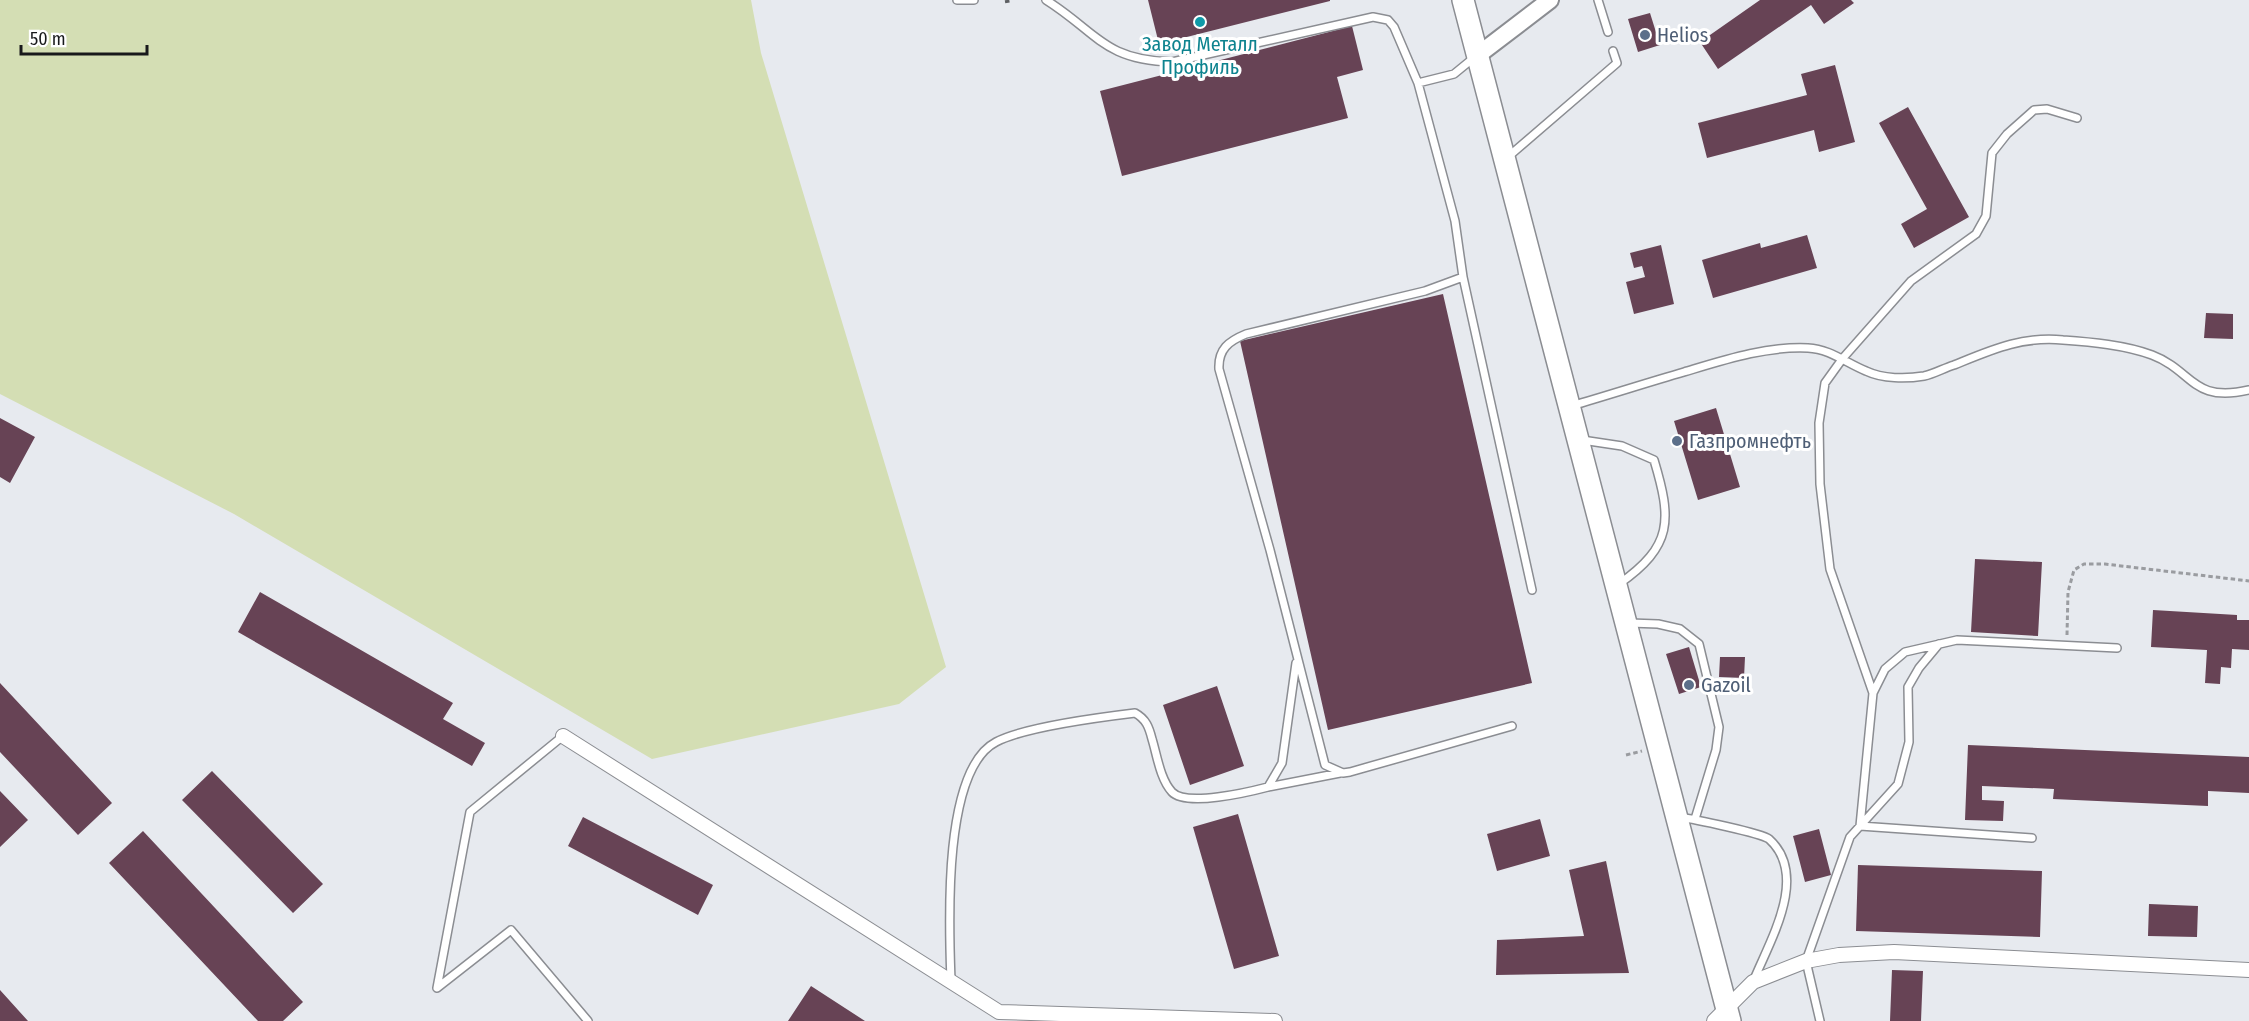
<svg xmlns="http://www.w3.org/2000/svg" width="2249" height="1021" viewBox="0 0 2249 1021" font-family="'Fira Sans Condensed',sans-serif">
<rect width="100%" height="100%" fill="#e7eaef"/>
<path fill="#d4deb4" d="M 0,0 L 751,0 L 761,53 L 946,667 L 899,704 L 652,759 L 234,514 L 0,394 Z"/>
<path fill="#674355" d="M 1148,0 L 1330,0 L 1330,1 L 1159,44 Z
M 1760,0 L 1851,0 L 1854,3 L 1824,24 L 1811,5 L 1718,69 L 1700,42 Z
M 1650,13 L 1660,45 L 1638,52 L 1628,19 Z
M 1352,26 L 1363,70 L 1337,77 L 1348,118 L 1122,176 L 1100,91 Z
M 1835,65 L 1855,142 L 1819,152 L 1814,130 L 1707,158 L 1698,123 L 1807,95 L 1801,74 Z
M 1908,107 L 1969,217 L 1914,248 L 1901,224 L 1927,209 L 1879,123 Z
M 1807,235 L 1817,268 L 1713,298 L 1702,260 L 1760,243 L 1761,248 Z
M 1661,245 L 1674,304 L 1634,314 L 1626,282 L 1645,277 L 1642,266 L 1634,268 L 1630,253 Z
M 1443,294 L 1532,683 L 1328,730 L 1240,341 Z
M 2206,313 L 2233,314 L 2233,339 L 2204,338 Z
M 1716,408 L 1740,487 L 1698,500 L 1674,421 Z
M 0,418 L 35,437 L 10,483 L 0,477 Z
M 1975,559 L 2042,562 L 2038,636 L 1971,632 Z
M 260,592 L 453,703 L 443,719 L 485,743 L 472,766 L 238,632 Z
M 2153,610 L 2237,615 L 2237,620 L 2249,620 L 2249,650 L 2232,649 L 2231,668 L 2221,667 L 2220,684 L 2205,683 L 2207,650 L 2151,647 Z
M 1689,647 L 1701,687 L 1679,694 L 1666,654 Z
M 1720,657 L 1745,657 L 1744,678 L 1719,677 Z
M 0,683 L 112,803 L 78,835 L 0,752 Z
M 1217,686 L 1244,766 L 1190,785 L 1163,705 Z
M 1968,745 L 2249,757 L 2249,793 L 2208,791 L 2208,806 L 2053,799 L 2054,789 L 1982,786 L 1982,800 L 2004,801 L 2003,821 L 1965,820 Z
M 212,771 L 323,884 L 293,913 L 182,800 Z
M 0,791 L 28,820 L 0,847 Z
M 1238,814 L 1279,956 L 1234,969 L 1193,827 Z
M 583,817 L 713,885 L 698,915 L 568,846 Z
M 1540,819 L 1550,856 L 1497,871 L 1487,834 Z
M 1819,829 L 1831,875 L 1805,882 L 1793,836 Z
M 143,831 L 303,1002 L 283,1021 L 258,1021 L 109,863 Z
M 1606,861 L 1629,973 L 1496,975 L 1497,940 L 1584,936 L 1569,870 Z
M 1858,865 L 2042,871 L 2040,937 L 1856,931 Z
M 2149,904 L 2198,906 L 2197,937 L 2148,936 Z
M 1892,970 L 1923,971 L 1921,1021 L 1890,1021 Z
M 811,986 L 865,1021 L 788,1021 Z
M 0,990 L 28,1021 L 0,1021 Z"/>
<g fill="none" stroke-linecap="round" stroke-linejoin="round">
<g stroke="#8b8d92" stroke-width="10">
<path id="service" d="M 957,0 L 974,0
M 1046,0 C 1097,32 1103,60 1172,62 L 1373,17 L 1388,20 L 1394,27 L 1418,83 L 1454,74 L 1476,56
M 1598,0 L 1608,32
M 1418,83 L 1455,221 L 1463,277 L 1425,291 L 1246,334 C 1229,341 1218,349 1219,369 L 1270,550 L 1325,765 L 1343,773 L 1350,772 L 1512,726
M 1509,156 L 1617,63 L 1613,51
M 1463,277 L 1532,590
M 1571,406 C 1609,395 1646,383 1684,372 C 1724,360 1766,346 1808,348 C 1830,349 1846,363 1866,371 C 1883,379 1906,379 1924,376 C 1934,374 1944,368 1954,365 C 1991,350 2021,336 2063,340 C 2091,342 2125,345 2152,355 C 2194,371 2191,403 2249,390
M 1582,440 L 1622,446 L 1654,460 C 1672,520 1673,546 1619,584
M 1630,623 L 1658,624 L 1680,629 L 1699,644 L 1719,727 L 1716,750 L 1695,819
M 1939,644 L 1919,668 L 1908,687 L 1909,742 L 1898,784 L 1860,826 L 1873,693 L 1885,669 L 1905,652 L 1957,640 L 2117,648
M 1873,693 L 1830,569 L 1820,484 L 1819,423 L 1825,383 L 1843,358 L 1911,281 L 1976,234 L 1986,216 L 1992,153 L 2007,134 L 2034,110 L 2047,109 L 2077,118
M 563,736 L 470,812 L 437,988 L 511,930 L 588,1021
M 1268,787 L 1340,773
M 1679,817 C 1693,819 1761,833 1769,839 C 1810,876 1769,942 1753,982
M 951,981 C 949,926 942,770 996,742 C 1024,727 1102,717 1135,713 C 1146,719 1149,727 1152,739 C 1157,755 1160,779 1172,792 C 1186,807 1249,792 1268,787 L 1282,763 L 1296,663
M 1820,1021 L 1806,961 L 1850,837 L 1860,826 L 2032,838"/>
</g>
<g stroke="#8b8d92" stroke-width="16">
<path id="minor" d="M 563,736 L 999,1012 L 1275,1021
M 1714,1021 L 1753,982 L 1806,961 L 1839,955 L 1894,952 L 2249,970"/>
</g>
<g stroke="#8b8d92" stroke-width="20">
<path id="tertiary" d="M 1478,55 L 1550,0"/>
</g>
<g stroke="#8b8d92" stroke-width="24">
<path id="primary" d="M 1463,0 L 1730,1021"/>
</g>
<path stroke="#9a9ca0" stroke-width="3" stroke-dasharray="4.5 3" stroke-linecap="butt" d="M 2067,635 L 2068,592 L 2074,570 L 2084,564 L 2105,564 L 2249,581
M 1626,755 L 1642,751"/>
<use href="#service" stroke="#fff" stroke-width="7"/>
<use href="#minor" stroke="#fff" stroke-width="14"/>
<use href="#tertiary" stroke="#fff" stroke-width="16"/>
<use href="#primary" stroke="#fff" stroke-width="21"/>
<path stroke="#5d5f62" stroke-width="4.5" stroke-dasharray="3 6" stroke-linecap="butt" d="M 1007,0 L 1008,6"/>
</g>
<circle fill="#0f9aa8" stroke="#fff" stroke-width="2" cx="1200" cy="22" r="6"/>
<g fill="#5c6f8a" stroke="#fff" stroke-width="2">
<circle cx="1645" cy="35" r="6"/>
<circle cx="1677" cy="441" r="6"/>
<circle cx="1689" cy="685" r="6"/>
</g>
<g text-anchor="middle" stroke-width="6" stroke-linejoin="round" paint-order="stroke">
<g font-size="20" fill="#4e5e75" stroke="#fff" text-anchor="start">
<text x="1657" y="42">Helios</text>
<text x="1689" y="448">Газпромнефть</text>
<text x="1701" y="692">Gazoil</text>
</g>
<g font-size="20" fill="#0d838f" stroke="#fff">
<text x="1200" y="51">Завод Металл<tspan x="1200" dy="23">Профиль</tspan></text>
</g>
</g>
<path d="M21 45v9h126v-9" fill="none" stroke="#18191b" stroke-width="3"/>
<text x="30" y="45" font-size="18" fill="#18191b" stroke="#ffffff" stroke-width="4.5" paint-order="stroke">50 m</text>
</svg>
